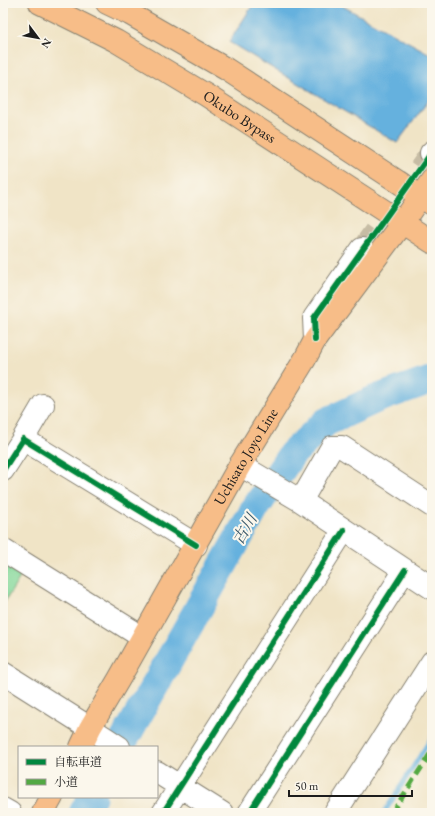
<svg xmlns="http://www.w3.org/2000/svg" width="435" height="816" viewBox="0 0 435 816" font-family="'EB Garamond','Noto Serif JP',serif">
<rect width="100%" height="100%" fill="#fbf7ec"/>
<filter id="ink" filterUnits="userSpaceOnUse"><feTurbulence type="fractalNoise" baseFrequency=".025" numOctaves="2"/><feDisplacementMap in="SourceGraphic" scale="8" xChannelSelector="R" yChannelSelector="G"/><feConvolveMatrix kernelMatrix="1 2 1 2 8 2 1 2 1" color-interpolation-filters="sRGB"/></filter>
<filter id="wash" filterUnits="userSpaceOnUse"><feTurbulence type="fractalNoise" baseFrequency=".012" numOctaves="4" result="noise"/><feDisplacementMap in="SourceGraphic" scale="16" xChannelSelector="R" yChannelSelector="G"/><feGaussianBlur stdDeviation="0.9" result="paint"/><feColorMatrix in="noise" values="0 0 0 0 0 0 0 0 0 0 0 0 0 0 0 0 0 1.4 0 .05"/><feComposite in="paint" operator="in"/></filter>
<g filter="url(#wash)">
<rect width="100%" height="100%" fill="#f0e4c6"/>
<path fill="#83d89a" stroke="#507a5b" d="M 3,561 L 24,571 L 3,605 Z"/>
<path fill="#65b1de" stroke="#40667d" d="M 254,3 L 337,3 L 432,55 L 432,96 L 397,143 L 229,42 Z"/>
<g fill="none" stroke-linecap="round" stroke-linejoin="round">
<path stroke="#65b1de" stroke-width="5" d="M 384,813 L 432,737"/>
<path stroke="#65b1de" stroke-width="29" d="M 120,747 L 256,507 L 292,454 L 326,422 L 376,399 L 432,379
M 83,813 L 92,797"/>
</g>
</g>
<g filter="url(#ink)">
<g fill="none" stroke-linecap="round" stroke-linejoin="round">
<path stroke="#c6bca4" stroke-width="22" stroke-dasharray="22 11" stroke-linecap="butt" d="M 362,249 L 431,153"/>
<g stroke="#868071" stroke-width="24">
<path id="minor" d="M 431,153 L 432,152
M 315,340 L 314,318 L 362,249
M 23,439 L 43,405
M 240,465 L 301,501 L 432,588
M 3,470 L 23,439 L 196,545
M 301,501 L 332,447 L 342,447 L 432,506
M 3,550 L 142,637
M 3,673 L 90,728 L 119,747
M 157,772 L 222,813
M 3,809 L 10,813
M 163,813 L 344,530
M 249,813 L 405,570
M 335,813 L 432,662"/>
</g>
<g stroke="#868071" stroke-width="24">
<g id="major">
<path id="s1" d="M 81,747 L 90,728 L 119,679 L 240,465 L 305,359 L 315,340 L 402,223 L 432,180"/>
<path d="M 43,813 L 52,797"/>
</g>
</g>
<g stroke="#868071" stroke-width="24">
<g id="highway">
<path id="s2" d="M 40,3 L 116,41 L 206,95 L 432,242"/>
<path d="M 107,3 L 130,14 L 226,69 L 432,204"/>
</g>
</g>
<use href="#minor" stroke="#fff" stroke-width="22"/>
<use href="#major" stroke="#f7bd88" stroke-width="22"/>
<use href="#highway" stroke="#f7bd88" stroke-width="22"/>
<path stroke="#52a943" stroke-width="5" stroke-dasharray="10 5" stroke-linecap="butt" d="M 392,813 L 432,751"/>
<g stroke="#fbf7ec" stroke-width="8">
<path id="cycleway" d="M 315,340 L 314,318 L 432,152
M 3,470 L 23,439 L 196,545
M 163,813 L 344,530
M 249,813 L 405,570"/>
</g>
<use href="#cycleway" stroke="#00873e" stroke-width="6"/>
</g>
</g>
<g text-anchor="middle" stroke-width="4" stroke-linejoin="round" paint-order="stroke">
<g font-size="15" fill="#1c1c1c" stroke="#fbf7ec">
<text dy="5" stroke="none"><textPath href="#s2" startOffset="230">Okubo Bypass</textPath></text>
<text dy="5" stroke="none"><textPath href="#s1" startOffset="334">Uchisato Joyo Line</textPath></text>
</g>
<g font-size="16" font-style="italic" fill="#39586a" stroke="#fbf7ec">
<text transform="translate(244 529) rotate(-60)" y="6">古川</text>
</g>
</g>
<rect width="435" height="816" fill="none" stroke="#fbf7ec" stroke-width="16"/>
<rect x="18" y="746" width="140" height="52" fill="#fbf7ec" stroke="#a29f99"/>
<rect x="26" y="759" width="20" height="6" fill="#00873e" stroke="#a29f99"/>
<text x="54" y="766" font-size="12" fill="#1c1c1c">自転車道</text>
<rect x="26" y="779" width="20" height="6" fill="#52a943" stroke="#a29f99"/>
<text x="54" y="786" font-size="12" fill="#1c1c1c">小道</text>
<g transform="translate(38 38) rotate(122)" stroke="#fbf7ec" stroke-width="3" paint-order="stroke">
<path d="M0-3L7 15L0 10L-7 15Z" fill="#1c1c1c"/>
<text y="-6" font-size="11" font-weight="bold" text-anchor="middle" fill="#1c1c1c">N</text>
</g>
<path d="M289 790v6h123v-6" fill="none" stroke="#1c1c1c" stroke-width="2"/>
<text x="295" y="790" font-size="12" fill="#1c1c1c" stroke="#fbf7ec" stroke-width="3" paint-order="stroke">50 m</text>
</svg>
